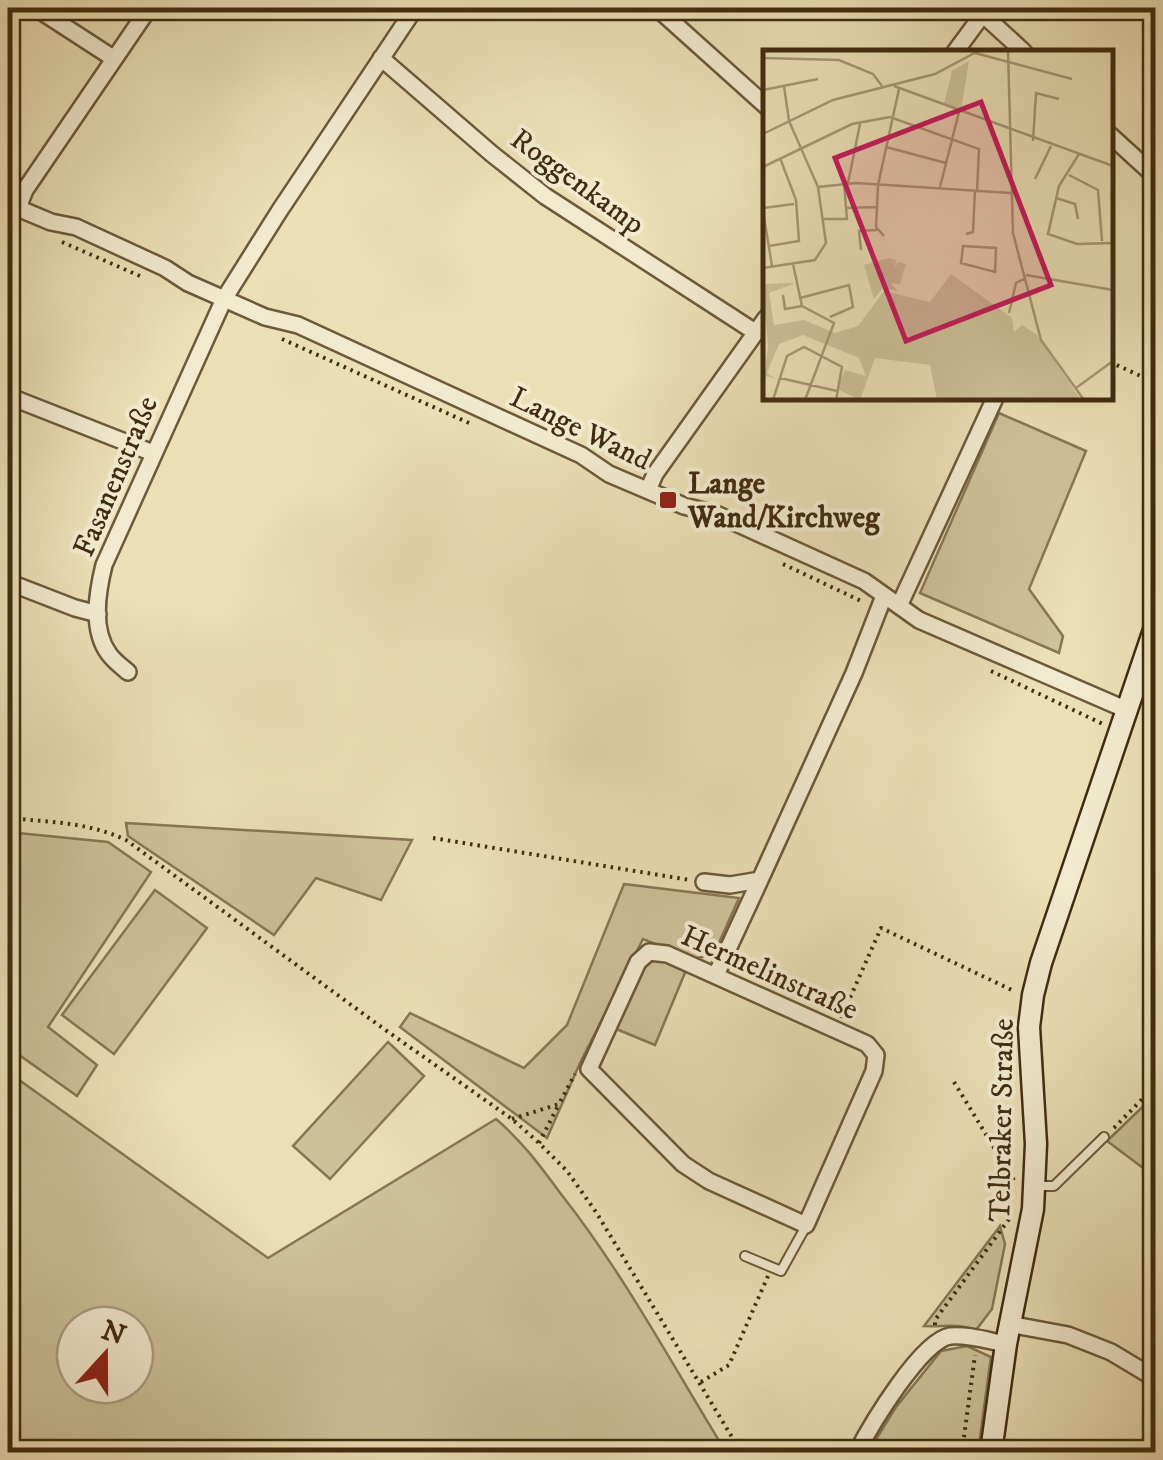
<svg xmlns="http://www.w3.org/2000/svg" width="1163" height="1460" viewBox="0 0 1163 1460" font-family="'IM FELL DW Pica',serif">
<rect width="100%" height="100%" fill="#eadfb5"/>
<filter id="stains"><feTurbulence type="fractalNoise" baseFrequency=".002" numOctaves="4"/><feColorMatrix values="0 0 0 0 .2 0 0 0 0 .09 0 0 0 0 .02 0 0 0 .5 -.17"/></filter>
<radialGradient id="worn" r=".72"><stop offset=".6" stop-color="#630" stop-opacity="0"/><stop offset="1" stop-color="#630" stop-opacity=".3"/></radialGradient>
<path fill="#cdc199" stroke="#877654" stroke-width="2.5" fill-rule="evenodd" d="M 999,413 L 1086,451 L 1029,589 L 1063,636 L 1059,653 L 920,593 Z
M 126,823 L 412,840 L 381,900 L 316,878 L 274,935 L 128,836 Z
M 8,832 L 108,842 L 151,872 L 48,1027 L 97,1065 L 77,1096 L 8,1047 Z
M 624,884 L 739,898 L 714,954 L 694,959 L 643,939 L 580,1063 L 547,1138 L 400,1027 L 410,1013 L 524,1068 L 567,1025 Z
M 155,890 L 207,928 L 114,1054 L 62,1015 Z
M 649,952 L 689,963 L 655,1045 L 609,1026 Z
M 388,1042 L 424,1076 L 330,1179 L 293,1146 Z
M 8,1072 L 268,1258 L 496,1119 C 522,1141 541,1167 561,1194 C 624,1274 673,1366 726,1452 L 8,1452 ZM 75,1325 L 135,1325 L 135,1385 L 75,1385 Z
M 1155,1095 L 1155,1177 L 1107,1141 Z
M 1000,1226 L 1005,1244 L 992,1309 L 976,1330 C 957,1323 944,1327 924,1326 Z
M 967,1346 L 991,1357 L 978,1452 L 868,1452 L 896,1407 L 941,1351 Z"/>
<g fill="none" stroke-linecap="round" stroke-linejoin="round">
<g stroke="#6b5939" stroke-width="12">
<path id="lane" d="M 1035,1186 L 1054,1186 L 1104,1137
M 745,1256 L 781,1271 L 806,1226"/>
</g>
<g stroke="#6b5939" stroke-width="20">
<path id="street" d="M 36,8 L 113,58
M 657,8 L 766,106
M 976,8 L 1024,52
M 955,52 L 983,14
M 381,58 L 492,154 L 545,196 L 755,332
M 1110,135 L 1156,177
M 8,204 L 51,222 L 76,227 L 165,268 L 188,283 L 265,317 L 298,325 L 581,455 L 609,474 L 684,506 L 716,514 L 864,581 L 919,620 L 1127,710
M 18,208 L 25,190 L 149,8
M 8,396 L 153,453
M 648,490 L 655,474 L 766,318
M 8,582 L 75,608 L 98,614
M 899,606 L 995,398
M 128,672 C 122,667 114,661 109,654 C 91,630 97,593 104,565 L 224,299 L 280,210 L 415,8
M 704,882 L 730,885 L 760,880 L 854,673 L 884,596
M 649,952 L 667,954 L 867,1044 L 876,1055 L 874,1071 L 806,1225 L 709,1181 L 683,1164 L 589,1069 L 638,962 Z
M 716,975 L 760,880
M 1009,1324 L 1068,1335 L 1111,1352 L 1156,1379
M 857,1452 C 871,1425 921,1341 950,1336 C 967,1334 989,1341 1006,1344"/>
</g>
<g stroke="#412c10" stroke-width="25">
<path id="secondary" d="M 991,1452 L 1006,1344 L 1033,1209 L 1036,1144 L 1029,1027 L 1033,995 L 1041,963 L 1156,624"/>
</g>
<path stroke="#412c10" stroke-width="4" stroke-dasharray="2.5 5" stroke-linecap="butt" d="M 62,242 L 140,276
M 282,339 L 469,423
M 1110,362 L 1156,383
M 783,564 L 861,601
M 1149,607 L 1156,588
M 991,671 L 1105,725
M 8,818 C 49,822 88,822 126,840 L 384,1029 L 512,1119 L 539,1143 L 567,1171 L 596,1212 L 741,1452
M 433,838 L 690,880
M 841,1018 L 881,928 L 1014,991
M 954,1082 L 1015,1182
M 512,1119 L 559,1104 L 575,1074
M 1114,1128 L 1156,1085
M 539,1143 L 559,1104
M 935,1325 L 935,1320 L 1012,1215
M 701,1382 L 729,1365 L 768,1276
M 962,1452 L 975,1355"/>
<use href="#lane" stroke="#f1eacf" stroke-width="8"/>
<use href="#street" stroke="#f1eacf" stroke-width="15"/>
<use href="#secondary" stroke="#f1eacf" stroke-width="20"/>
</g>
<rect fill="#8f2418" stroke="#f1eacf" stroke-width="4" x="658" y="490" width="20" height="20" rx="5"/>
<g text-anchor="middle" stroke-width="8" stroke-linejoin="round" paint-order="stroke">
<g font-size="30" fill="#412c10" stroke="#f1eacf">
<text transform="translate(578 181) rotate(36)" y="10">Roggenkamp</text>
<text transform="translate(581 428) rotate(26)" y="10">Lange Wand</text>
<text transform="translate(115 476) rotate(-67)" y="10">Fasanenstraße</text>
<text transform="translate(770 972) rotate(24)" y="10">Hermelinstraße</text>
<text transform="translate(1001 1120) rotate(-89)" y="10">Telbraker Straße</text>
</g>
<g font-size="30" font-weight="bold" fill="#412c10" stroke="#f1eacf" text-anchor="start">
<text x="688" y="493">Lange<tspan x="688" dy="34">Wand/Kirchweg</tspan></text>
</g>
</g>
<g transform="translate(763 50)">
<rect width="350" height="350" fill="#eadfb5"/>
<path d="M 206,11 L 198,60 L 181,54 L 189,21 ZM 126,208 L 133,210 L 132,218 L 135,212 L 143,214 L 137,234 L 128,233 L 135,241 L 120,238 L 111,249 L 101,215 ZM 188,224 L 249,268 L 251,282 L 259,275 L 273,284 L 318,350 L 174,350 L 167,315 L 112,308 L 97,350 L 74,339 L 82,320 L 103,326 L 96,308 L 40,285 L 16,294 L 4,323 L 13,329 L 4,326 L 0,334 L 5,297 L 0,234 L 32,233 L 6,243 L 11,275 L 41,270 L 72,283 L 95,276 L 121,241 L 167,252 Z" fill="#cdc199"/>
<path fill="none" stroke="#a69773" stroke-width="2.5" d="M 245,0 L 250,183 L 278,290 L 321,350M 212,3 L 309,29M 0,8 L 76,10 L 110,24 L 119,36M 131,36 L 350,116M 0,40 L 55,29M 0,84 L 70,50 L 172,24 L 217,0M 270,91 L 273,43 L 296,49M 123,97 L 183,113M 316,104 L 296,136 L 285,184 L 314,194 L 350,193M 0,117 L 89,74 L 127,67 L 216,99 L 214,141M 306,125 L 335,140 L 339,191M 272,129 L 288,96M 85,133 L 97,74M 55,137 L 93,133 L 248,143M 177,137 L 196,62M 293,148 L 312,154 L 315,169M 0,158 L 31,154M 83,158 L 113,157M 0,161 L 9,216M 59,169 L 84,169 L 81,133M 203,184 L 210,182 L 212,140M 121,186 L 113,177 L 115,135 L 136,39M 6,196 L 36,191 L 33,150 L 17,108M 200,196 L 233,198 L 232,222 L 198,213 ZM 98,200 L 96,181 L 114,180M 30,214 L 39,256 L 71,273 L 42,350M 0,218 L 52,210 L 63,193 L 55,137 L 26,71 L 21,36M 263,225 L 350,240M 20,245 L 22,259 L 39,256M 37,248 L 86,235 L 90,257 L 67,267M 246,263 L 253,233 L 263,228M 17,328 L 74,341M 313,338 L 350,311M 10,350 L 24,306 L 41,297 L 79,317 L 73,350"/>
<path fill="#c2185b" fill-opacity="0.15" stroke="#c2185b" stroke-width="5" d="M 218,52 L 288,235 L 143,291 L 72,108 Z"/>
<rect width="350" height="350" fill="none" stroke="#412c10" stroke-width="5"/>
</g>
<rect width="1163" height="1460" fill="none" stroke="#eadfb5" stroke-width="40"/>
<rect x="10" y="10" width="1143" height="1440" fill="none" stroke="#412c10" stroke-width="5"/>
<rect x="20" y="20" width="1123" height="1420" fill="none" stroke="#412c10" stroke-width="2.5"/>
<g transform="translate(105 1355) rotate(21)"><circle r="48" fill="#f1eacf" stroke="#ab9e83" stroke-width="2.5"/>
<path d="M0-8L18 38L0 25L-18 38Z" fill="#8f2418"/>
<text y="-15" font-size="28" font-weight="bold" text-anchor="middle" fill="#412c10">N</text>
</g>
<rect width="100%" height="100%" filter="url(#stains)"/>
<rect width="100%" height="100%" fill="url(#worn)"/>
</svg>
